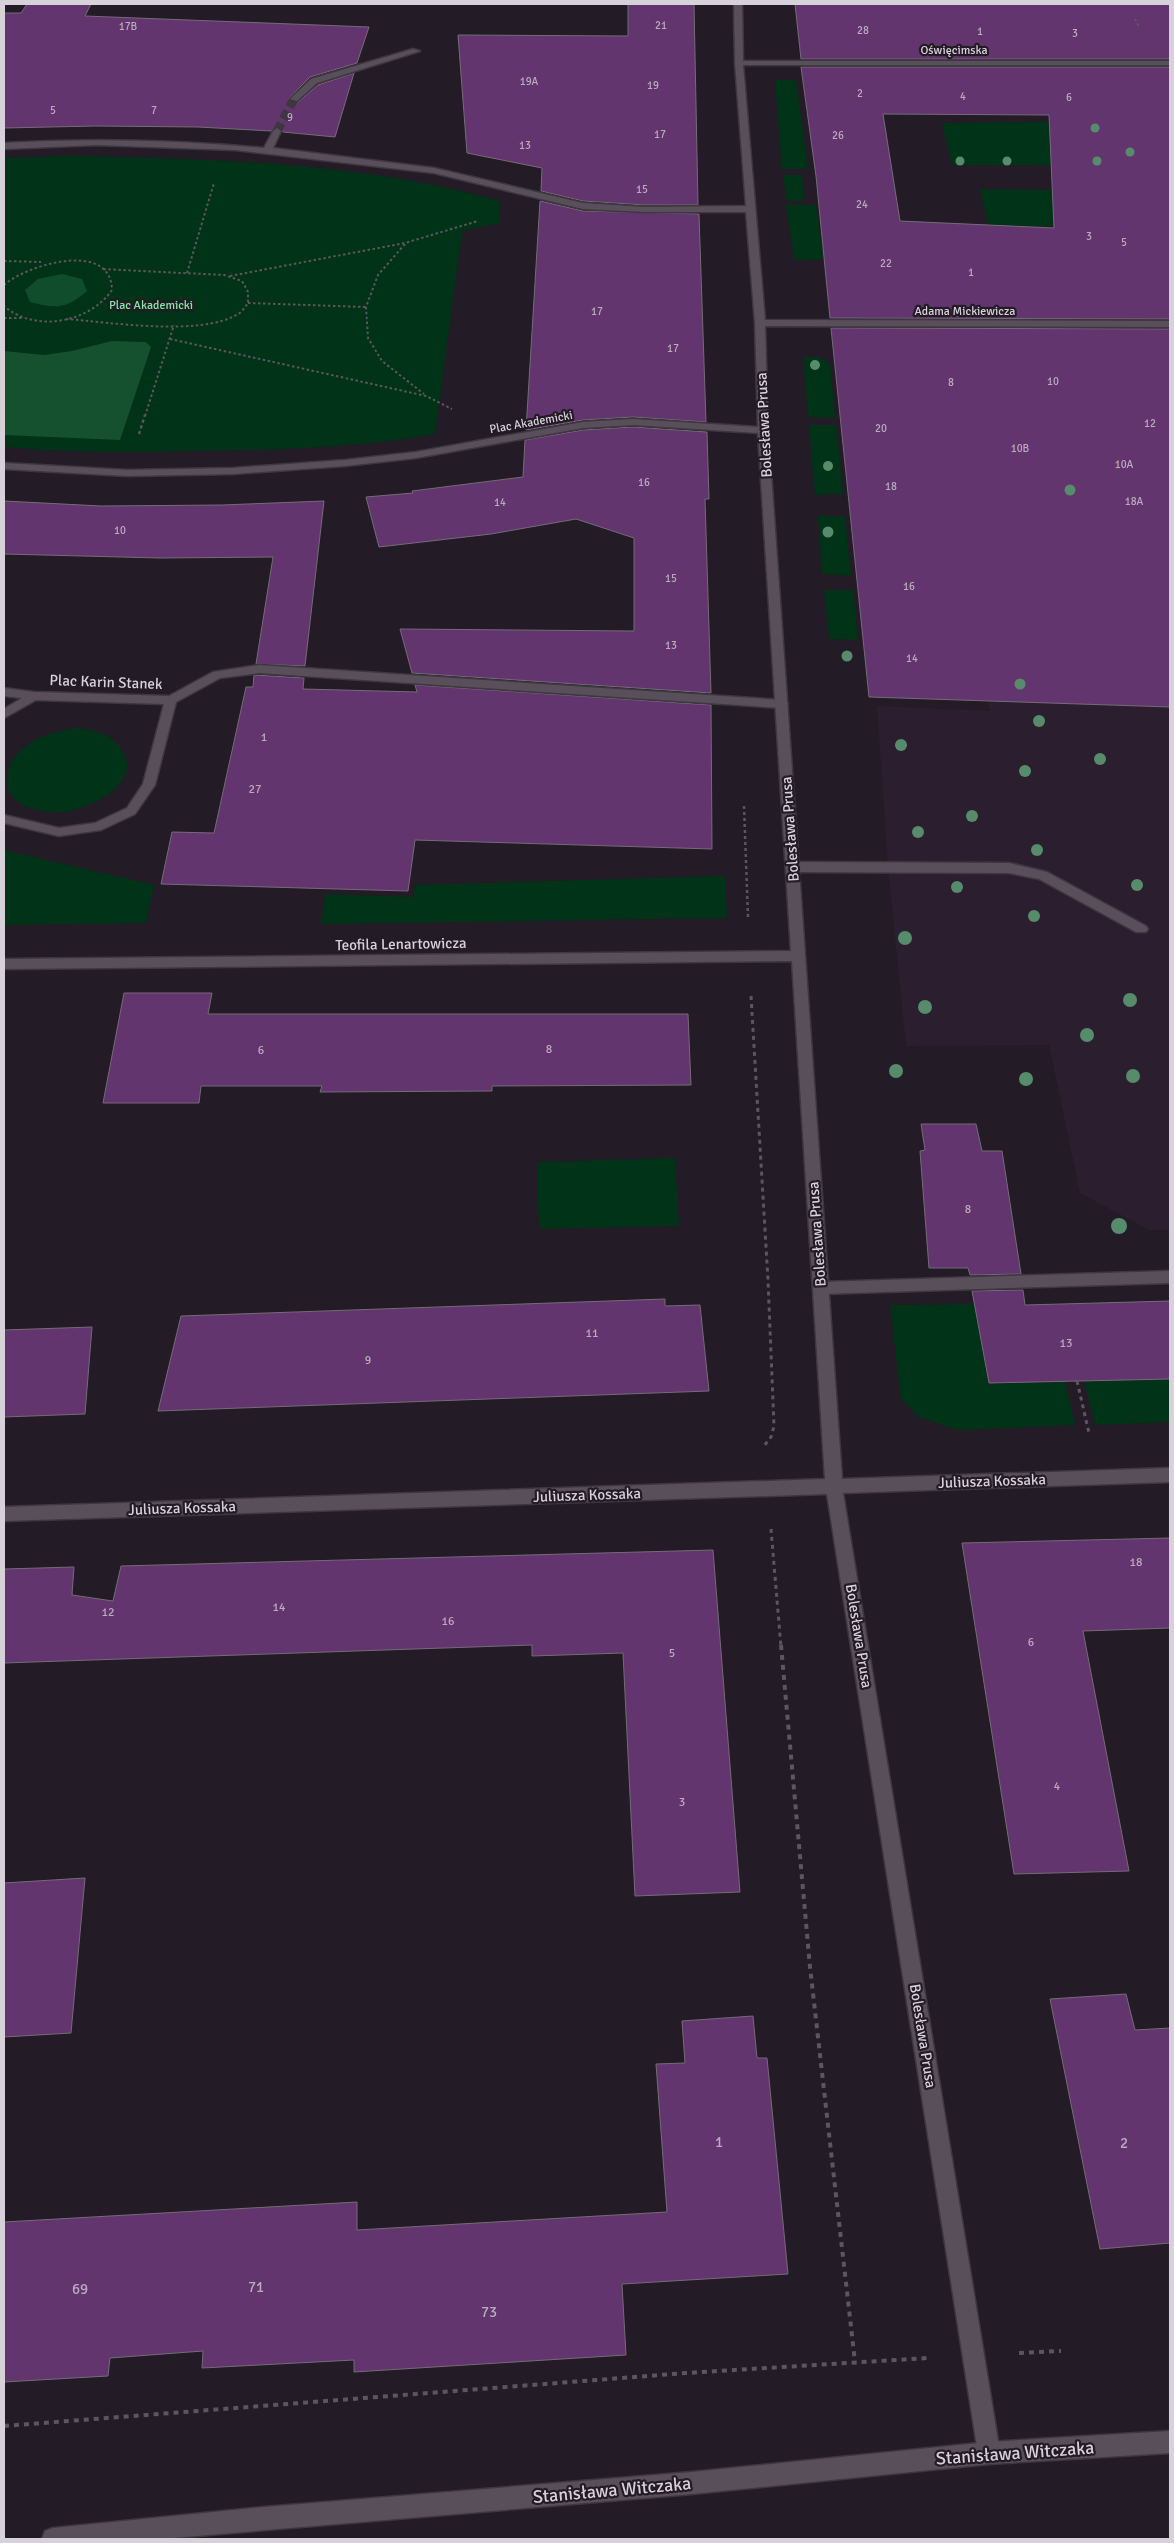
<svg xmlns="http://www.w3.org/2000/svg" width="1174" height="2543" viewBox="0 0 1174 2543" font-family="Signika,sans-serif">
<rect width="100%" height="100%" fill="#231b25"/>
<path fill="#2b1f2f" d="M 987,701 L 1170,707 L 1170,1230 L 1149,1230 L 1080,1193 L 1049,1045 L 906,1046 L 888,867 L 877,706 L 990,711 Z"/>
<path fill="#003317" d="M 775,80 L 796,80 L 808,169 L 782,169 Z
M 1130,121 L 1146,165 L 952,165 L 942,123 Z
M 71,156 C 215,159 360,162 499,201 L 500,223 L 462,231 L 435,434 C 356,448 273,450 193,451 C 130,452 67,453 4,447 L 4,158 Z
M 783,175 L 802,175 L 804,201 L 787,201 Z
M 980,189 L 1052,190 L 1067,227 L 988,225 Z
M 786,205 L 816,205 L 824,259 L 794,260 Z
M 803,357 L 820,357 L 830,364 L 835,418 L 808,417 Z
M 809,425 L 836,425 L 843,494 L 815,495 Z
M 818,515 L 845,517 L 851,576 L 822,574 Z
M 824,590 L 853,590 L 858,640 L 829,639 Z
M 78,728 C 86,730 94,730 101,733 C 109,736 116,741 121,749 C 145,782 91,809 63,812 C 53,813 43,811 33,809 C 21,806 13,800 8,789 C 0,747 49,731 78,728 Z
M 4,850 L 154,885 L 146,923 L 4,925 Z
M 725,876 L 727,918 L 321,924 L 325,894 L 413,897 L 415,885 Z
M 675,1158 L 679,1226 L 539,1229 L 537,1162 Z
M 975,1304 L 988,1384 L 1065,1382 L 1075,1425 L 957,1430 L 919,1417 L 901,1399 L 890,1305 Z
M 1170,1379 L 1170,1422 L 1095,1425 L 1084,1381 Z"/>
<path fill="#15512f" d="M 112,341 L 146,342 L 151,347 L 120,440 L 4,435 L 4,351 L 44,355 L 72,351 Z"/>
<path fill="#104d2c" d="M 62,274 L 82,279 L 87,291 C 67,309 55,309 30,302 L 25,290 L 38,279 Z"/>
<path fill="#63356e" stroke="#756b78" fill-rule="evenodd" d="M 27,4 L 91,4 L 85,16 L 369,27 L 357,63 L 310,77 L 288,99 L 298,102 L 318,85 L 354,73 L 335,137 L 283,132 L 277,126 L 271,131 L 198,127 L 96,126 L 4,128 L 4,13 L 21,13 Z
M 628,4 L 694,4 L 698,205 L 645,205 L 583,201 L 541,191 L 542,168 L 467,153 L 458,35 L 628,36 Z
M 795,4 L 1170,4 L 1170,59 L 801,59 Z
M 801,67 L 1170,67 L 1170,319 L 830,318 L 816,176 ZM 883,114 L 1049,115 L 1054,228 L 900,221 Z
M 540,201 L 583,211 L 699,214 L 706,422 L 633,417 L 583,420 L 526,430 Z
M 831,328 L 1170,329 L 1170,707 L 869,697 Z
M 633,427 L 707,432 L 709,499 L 705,499 L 711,693 L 412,673 L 400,629 L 634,631 L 634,538 L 576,519 L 491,534 L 379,547 L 366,497 L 413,493 L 412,491 L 523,477 L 525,440 L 583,430 Z
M 4,501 L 101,506 L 222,505 L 324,501 L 305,666 L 256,664 L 273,557 L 160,558 L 4,554 Z
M 254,675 L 304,678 L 303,689 L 417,692 L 415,685 L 711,705 L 712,849 L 415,840 L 408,891 L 161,884 L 172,832 L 214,833 L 246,687 L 253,687 Z
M 124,993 L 212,993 L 208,1014 L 688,1014 L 691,1085 L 492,1086 L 492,1091 L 320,1092 L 322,1086 L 201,1086 L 199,1103 L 103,1103 Z
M 921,1124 L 976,1124 L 982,1151 L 1002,1151 L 1021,1274 L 970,1275 L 968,1268 L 929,1268 L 920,1151 L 925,1150 Z
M 1023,1290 L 1025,1305 L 1170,1301 L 1170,1379 L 989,1383 L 972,1291 Z
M 665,1299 L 665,1306 L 700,1305 L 709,1391 L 158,1411 L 181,1316 Z
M 92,1327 L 85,1414 L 4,1417 L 4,1330 Z
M 1170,1538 L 1170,1628 L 1083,1631 L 1129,1871 L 1014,1874 L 962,1543 Z
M 713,1550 L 740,1892 L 635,1896 L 623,1653 L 532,1656 L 532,1645 L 4,1663 L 4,1569 L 74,1567 L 72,1595 L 113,1601 L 121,1566 Z
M 85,1878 L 71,2033 L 4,2037 L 4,1883 Z
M 1126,1994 L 1135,2030 L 1170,2028 L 1170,2243 L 1100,2249 L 1050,1999 Z
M 753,2016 L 757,2058 L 767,2058 L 788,2274 L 622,2284 L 626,2355 L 354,2372 L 354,2360 L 202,2368 L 203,2351 L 110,2358 L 108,2376 L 4,2382 L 4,2222 L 357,2202 L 357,2230 L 667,2212 L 656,2064 L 685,2063 L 682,2021 Z"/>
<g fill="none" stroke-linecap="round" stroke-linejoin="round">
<path stroke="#3e3640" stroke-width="9" stroke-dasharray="9 4.5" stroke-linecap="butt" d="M 277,131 L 294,99"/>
<g stroke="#3d373f" stroke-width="3">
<path id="service" d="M 259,665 L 782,700 L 788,704 L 782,708 L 259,673 L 220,678 L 176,702 L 155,785 L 135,814 L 101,830 L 59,836 L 4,823 L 4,815 L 59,828 L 95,823 L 127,808 L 143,784 L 164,704 L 36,700 L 4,718 L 4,709 L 22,698 L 4,696 L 4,688 L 34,692 L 169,696 L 213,672 Z
M 793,862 L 1009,863 L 1047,872 L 1146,926 L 1148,929 L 1146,932 L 1136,932 L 1039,879 L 1009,873 L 793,872 L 787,867 Z
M 1170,1271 L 1170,1283 L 821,1294 L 816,1293 L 813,1288 L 816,1283 L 821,1282 Z"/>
</g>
<g stroke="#3d373f" stroke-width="3">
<path id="minor" d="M 734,4 L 742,4 L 743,61 L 1170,61 L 1170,65 L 743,65 L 765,320 L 1170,321 L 1170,327 L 765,326 L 768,430 L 842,1479 L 1170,1468 L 1170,1482 L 843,1493 L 1000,2453 L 997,2461 L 989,2464 L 981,2461 L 978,2453 L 827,1494 L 4,1521 L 4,1507 L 825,1479 L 792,961 L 4,969 L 4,959 L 791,951 L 758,433 L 633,425 L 583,428 L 416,458 L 345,466 L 233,474 L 127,476 L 4,469 L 4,463 L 127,470 L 233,468 L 345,460 L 416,452 L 583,422 L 633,419 L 758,427 L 755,323 L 746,212 L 645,212 L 583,209 L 434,173 L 235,150 L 96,145 L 4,149 L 4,143 C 91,138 177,140 264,148 L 273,131 L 277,128 L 281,131 L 273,148 L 434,168 L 583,203 L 645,207 L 746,206 L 735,63 Z
M 413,49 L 420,51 L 317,83 L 297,101 L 290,99 L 311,79 Z"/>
</g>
<g stroke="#3d373f" stroke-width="3">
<path id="tertiary" d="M 1170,2431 L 1170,2453 L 989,2464 L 692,2494 L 161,2539 L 42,2539 L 45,2531 L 53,2528 L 264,2507 L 692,2472 L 989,2442 Z"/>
</g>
<path stroke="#5d565f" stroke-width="2" stroke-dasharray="2.5 2.5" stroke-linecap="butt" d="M 1135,19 L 1139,27
M 405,244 L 378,275 L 366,307 L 368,338 L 382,361 L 424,394
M 4,261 L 41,262
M 187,273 L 214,183
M 230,276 L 405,243 L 478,221
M 4,285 C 28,264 111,240 112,290 C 89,323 35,333 4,306
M 248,303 L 366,307
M 4,318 L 22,318
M 66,319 C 109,322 201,337 238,314 C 242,312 245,307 248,303 L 248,292 L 242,281 L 224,275 L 101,269
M 170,339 L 426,396 L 452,409
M 145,416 L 174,325"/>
<path stroke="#5d565f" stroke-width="2.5" stroke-dasharray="3 3" stroke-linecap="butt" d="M 139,434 L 145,415
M 744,806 L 748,917"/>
<path stroke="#5d565f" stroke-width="3" stroke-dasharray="4 4" stroke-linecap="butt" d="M 751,996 L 768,1280 L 774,1426 L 771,1437 L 764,1446
M 1077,1381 L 1089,1433
M 771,1529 L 781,1647"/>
<path stroke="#5d565f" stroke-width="4" stroke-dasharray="5 5" stroke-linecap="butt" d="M 781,1645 L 810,1967 L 855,2362
M 1019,2353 L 1061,2351
M 4,2426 L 686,2373 L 928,2358"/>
<use href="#service" fill="#594f5b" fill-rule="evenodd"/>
<use href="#minor" fill="#594f5b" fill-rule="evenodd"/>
<use href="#tertiary" fill="#594f5b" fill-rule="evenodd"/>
</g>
<g fill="#568b6b">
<circle cx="1095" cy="128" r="4.5"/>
<circle cx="1130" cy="152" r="4.5"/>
<circle cx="960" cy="161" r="4.5"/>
<circle cx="1007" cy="161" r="4.5"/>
<circle cx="1097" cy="161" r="4.5"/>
<circle cx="815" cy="365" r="5"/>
<circle cx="828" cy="466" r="5"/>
<circle cx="1070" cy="490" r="5.5"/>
<circle cx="828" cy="532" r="5.5"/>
<circle cx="847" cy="656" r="5.5"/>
<circle cx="1020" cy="684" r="5.5"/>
<circle cx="1039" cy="721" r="6"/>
<circle cx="901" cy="745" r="6"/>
<circle cx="1100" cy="759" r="6"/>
<circle cx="1025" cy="771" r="6"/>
<circle cx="972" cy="816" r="6"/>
<circle cx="918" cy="832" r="6"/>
<circle cx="1037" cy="850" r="6"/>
<circle cx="1137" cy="885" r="6"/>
<circle cx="957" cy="887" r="6"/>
<circle cx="1034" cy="916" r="6"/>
<circle cx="905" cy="938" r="7"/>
<circle cx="1130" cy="1000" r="7"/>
<circle cx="925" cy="1007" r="7"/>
<circle cx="1087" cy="1035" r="7"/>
<circle cx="896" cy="1071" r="7"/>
<circle cx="1133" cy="1076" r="7"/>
<circle cx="1026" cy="1079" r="7"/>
<circle cx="1119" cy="1226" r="8"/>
</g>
<g text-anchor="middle" stroke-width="4.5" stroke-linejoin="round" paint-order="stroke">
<g font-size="11" fill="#baabbe">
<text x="661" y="29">21</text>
<text x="128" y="30">17B</text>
<text x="863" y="34">28</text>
<text x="980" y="35">1</text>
<text x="1075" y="37">3</text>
<text x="529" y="85">19A</text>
<text x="653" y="89">19</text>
<text x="860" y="97">2</text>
<text x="963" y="100">4</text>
<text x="1069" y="101">6</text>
<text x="53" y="114">5</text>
<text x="154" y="114">7</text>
<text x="290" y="121">9</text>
<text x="660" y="138">17</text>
<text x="838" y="139">26</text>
<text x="525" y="149">13</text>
<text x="642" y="193">15</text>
<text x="862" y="208">24</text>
<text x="1089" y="240">3</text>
<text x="1124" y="246">5</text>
<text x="886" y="267">22</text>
<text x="971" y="276">1</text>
<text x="597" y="315">17</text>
<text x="673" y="352">17</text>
<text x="1053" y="385">10</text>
<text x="951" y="386">8</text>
<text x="1150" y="427">12</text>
<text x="881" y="432">20</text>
<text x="1020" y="452">10B</text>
<text x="1124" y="468">10A</text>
<text x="644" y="486">16</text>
<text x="891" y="490">18</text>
<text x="1134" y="505">18A</text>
<text x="500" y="506">14</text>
<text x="120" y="534">10</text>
<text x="671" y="582">15</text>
<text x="909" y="590">16</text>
<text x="671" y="649">13</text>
<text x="912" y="662">14</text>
</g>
<g font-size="12" fill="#d7d2d9" stroke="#231b25">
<text x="954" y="54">Oświęcimska</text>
<text x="965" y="315">Adama Mickiewicza</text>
<text transform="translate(531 422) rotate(-10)" y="4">Plac Akademicki</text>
</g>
<g font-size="12" fill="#80e7a5" stroke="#231b25">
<text x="151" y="309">Plac Akademicki</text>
</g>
<g font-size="12" fill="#baabbe">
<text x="264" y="741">1</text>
<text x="255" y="793">27</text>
<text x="549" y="1053">8</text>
<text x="261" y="1054">6</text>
<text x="968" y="1213">8</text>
<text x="592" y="1337">11</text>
<text x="1066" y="1347">13</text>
<text x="368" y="1364">9</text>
<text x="1136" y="1566">18</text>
<text x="279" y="1611">14</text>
<text x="108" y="1616">12</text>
<text x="448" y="1625">16</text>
<text x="1031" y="1646">6</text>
<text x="672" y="1657">5</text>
<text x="1057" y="1790">4</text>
<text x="682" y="1806">3</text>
</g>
<g font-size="15" fill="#d7d2d9" stroke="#231b25">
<text transform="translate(764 425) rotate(-93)" y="5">Bolesława Prusa</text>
<text transform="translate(106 682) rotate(2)" y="5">Plac Karin Stanek</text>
<text transform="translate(790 829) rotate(-94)" y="5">Bolesława Prusa</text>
<text transform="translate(401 944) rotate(-1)" y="5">Teofila Lenartowicza</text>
<text transform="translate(817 1234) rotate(-94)" y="5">Bolesława Prusa</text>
<text transform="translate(992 1481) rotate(-2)" y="5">Juliusza Kossaka</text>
<text transform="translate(587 1495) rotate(-2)" y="5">Juliusza Kossaka</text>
<text transform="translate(182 1508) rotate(-2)" y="5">Juliusza Kossaka</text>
<text transform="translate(859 1636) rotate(81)" y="5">Bolesława Prusa</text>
<text transform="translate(923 2036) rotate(81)" y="5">Bolesława Prusa</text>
</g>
<g font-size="15" fill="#baabbe">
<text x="719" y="2147">1</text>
<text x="1124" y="2148">2</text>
<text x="256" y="2292">71</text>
<text x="80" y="2294">69</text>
<text x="489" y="2317">73</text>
</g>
<g font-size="18" fill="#d7d2d9" stroke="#231b25">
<text transform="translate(1015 2453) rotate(-4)" y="6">Stanisława Witczaka</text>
<text transform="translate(612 2490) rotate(-5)" y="6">Stanisława Witczaka</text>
</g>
</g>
<rect width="1174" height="2543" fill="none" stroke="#d7d2d9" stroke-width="10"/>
</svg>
